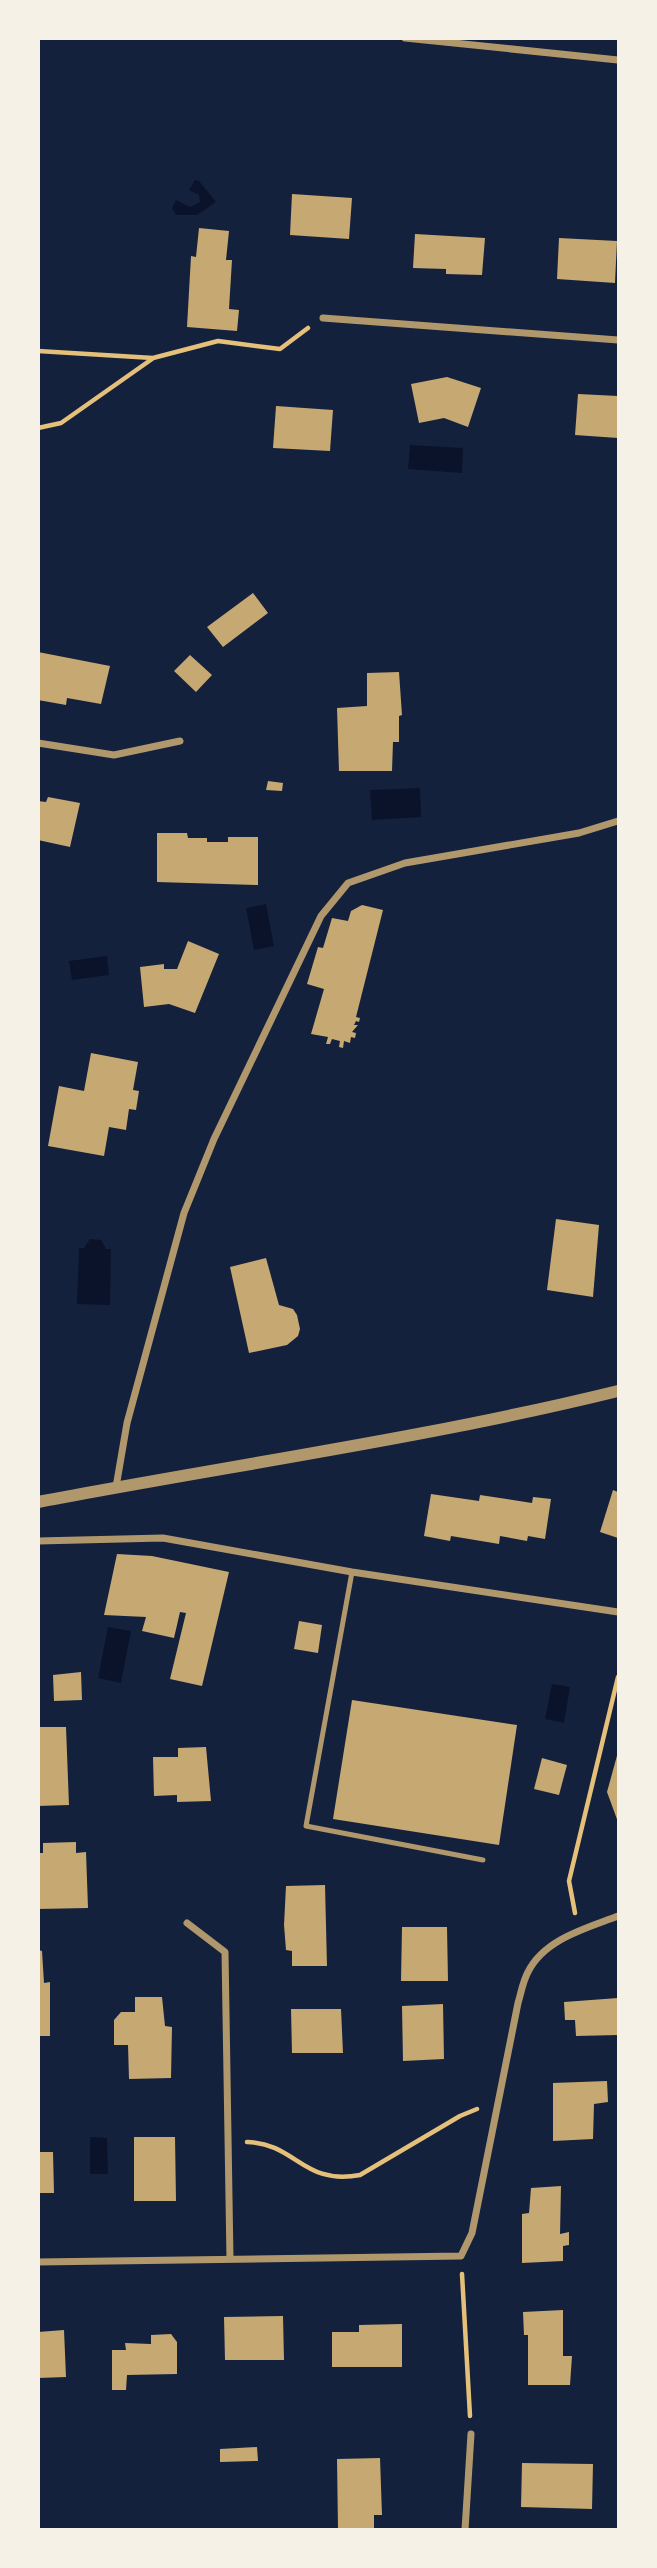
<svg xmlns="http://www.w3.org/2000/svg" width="657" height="2568" viewBox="0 0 657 2568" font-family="Arial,sans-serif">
<rect width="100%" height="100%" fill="#14213d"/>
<path fill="#0b132b" d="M 195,180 L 199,181 L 216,202 L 197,215 L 176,215 L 172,208 L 176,200 L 190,207 L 200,202 L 199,195 L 189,190 Z
M 410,445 L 463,448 L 462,473 L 408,469 Z
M 420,788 L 421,817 L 372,820 L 370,790 Z
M 266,904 L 274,946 L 254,950 L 246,908 Z
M 107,956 L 109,975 L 72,980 L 69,961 Z
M 90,1239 L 101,1240 L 106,1249 L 111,1249 L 110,1305 L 77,1304 L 79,1248 L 84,1248 Z
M 108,1627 L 131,1631 L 121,1683 L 98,1678 Z
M 552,1684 L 570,1687 L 564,1723 L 545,1719 Z
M 90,2137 L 107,2138 L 108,2174 L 90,2174 Z"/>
<path fill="#c6a872" d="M 292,194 L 352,198 L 349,239 L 290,235 Z
M 199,228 L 229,231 L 226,260 L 232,260 L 229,309 L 239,310 L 237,331 L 187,327 L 191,256 L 196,257 Z
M 415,234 L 485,238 L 482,275 L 446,274 L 446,269 L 413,268 Z
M 559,238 L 617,241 L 615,283 L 557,279 Z
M 447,377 L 481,388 L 468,427 L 444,418 L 419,423 L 411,384 Z
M 578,394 L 618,396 L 618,438 L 575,435 Z
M 276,406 L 333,410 L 330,451 L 273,448 Z
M 253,593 L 268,613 L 223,647 L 207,627 Z
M 38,652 L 110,666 L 101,704 L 67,698 L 66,705 L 38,700 Z
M 190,655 L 212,675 L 196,692 L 174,671 Z
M 399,672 L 402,715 L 399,716 L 399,742 L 393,742 L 392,771 L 339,771 L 337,708 L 367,706 L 367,673 Z
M 268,781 L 283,783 L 282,791 L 266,790 Z
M 48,797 L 80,803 L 70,847 L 38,840 L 38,801 L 46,802 Z
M 157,833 L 187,833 L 188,838 L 207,838 L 207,842 L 228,842 L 228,837 L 258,837 L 258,885 L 157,882 Z
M 362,905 L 383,910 L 356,1017 L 360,1018 L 359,1022 L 356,1021 L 354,1025 L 358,1025 L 352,1032 L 356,1033 L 355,1038 L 351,1037 L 350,1043 L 344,1041 L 343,1048 L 339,1047 L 340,1041 L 332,1039 L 330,1044 L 326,1044 L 328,1037 L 311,1034 L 324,989 L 307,984 L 318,947 L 323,948 L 332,918 L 348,921 L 351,911 Z
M 188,941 L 219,954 L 195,1013 L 169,1004 L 144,1007 L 140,967 L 164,964 L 164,969 L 177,969 Z
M 91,1053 L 138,1062 L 133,1090 L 139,1091 L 136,1110 L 129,1109 L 126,1130 L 109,1127 L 104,1156 L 48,1146 L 59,1086 L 84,1091 Z
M 556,1219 L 599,1225 L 593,1297 L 547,1290 Z
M 266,1258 L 279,1305 L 293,1309 L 297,1315 L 300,1329 L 298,1336 L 287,1345 L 249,1353 L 230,1267 Z
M 613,1490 L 618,1492 L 618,1538 L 600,1532 Z
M 431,1494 L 479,1501 L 480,1495 L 532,1503 L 533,1497 L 551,1499 L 545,1539 L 528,1536 L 527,1541 L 500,1536 L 499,1544 L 451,1536 L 450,1541 L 424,1536 Z
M 117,1554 L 152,1556 L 229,1572 L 202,1686 L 170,1679 L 186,1613 L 180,1612 L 174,1638 L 142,1631 L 146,1617 L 104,1615 Z
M 299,1621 L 322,1625 L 318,1653 L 294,1649 Z
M 81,1672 L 82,1700 L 54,1701 L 53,1675 Z
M 352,1700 L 517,1725 L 499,1845 L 333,1819 Z
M 38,1727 L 66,1727 L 69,1805 L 38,1806 Z
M 206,1747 L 211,1801 L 177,1802 L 177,1795 L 154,1796 L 153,1757 L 178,1757 L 178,1748 Z
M 618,1752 L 618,1822 L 607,1792 Z
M 542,1758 L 567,1765 L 559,1795 L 534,1789 Z
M 76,1842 L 76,1853 L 86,1852 L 88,1908 L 38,1909 L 38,1853 L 43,1853 L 43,1843 Z
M 325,1885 L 327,1966 L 292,1966 L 292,1951 L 286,1950 L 284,1925 L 286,1886 Z
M 402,1927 L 447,1927 L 448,1981 L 401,1981 Z
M 38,1950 L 42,1951 L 44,1983 L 50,1982 L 50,2036 L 38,2036 Z
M 135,1997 L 162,1997 L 165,2026 L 172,2027 L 171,2078 L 129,2079 L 128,2045 L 114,2045 L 114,2020 L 121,2012 L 135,2012 Z
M 618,1998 L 618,2035 L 576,2036 L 575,2020 L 565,2020 L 564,2002 Z
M 443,2004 L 444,2059 L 403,2061 L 402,2006 Z
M 291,2009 L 341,2009 L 343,2053 L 292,2053 Z
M 607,2081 L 608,2102 L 594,2104 L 593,2139 L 553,2141 L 553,2083 Z
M 134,2137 L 175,2137 L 176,2201 L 134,2201 Z
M 38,2152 L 53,2152 L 54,2193 L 38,2193 Z
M 561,2186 L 560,2234 L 569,2232 L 569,2245 L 563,2246 L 563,2261 L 522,2263 L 522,2214 L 529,2213 L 531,2188 Z
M 563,2310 L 563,2356 L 572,2356 L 570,2385 L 528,2385 L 528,2335 L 524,2335 L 523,2312 Z
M 283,2316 L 284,2360 L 225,2360 L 224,2317 Z
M 402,2324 L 402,2367 L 332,2367 L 332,2332 L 359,2332 L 359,2325 Z
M 64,2330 L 66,2377 L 38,2378 L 38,2332 Z
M 171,2334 L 177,2342 L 177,2374 L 127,2375 L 126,2390 L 112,2390 L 112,2350 L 126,2350 L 125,2343 L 151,2344 L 151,2335 Z
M 257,2447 L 258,2461 L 220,2462 L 220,2449 Z
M 380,2458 L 382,2515 L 374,2515 L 374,2530 L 338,2530 L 337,2459 Z
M 522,2463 L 593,2464 L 592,2509 L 521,2507 Z"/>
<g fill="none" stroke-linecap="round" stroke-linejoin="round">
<path stroke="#e5c07b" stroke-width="4.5" d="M 38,351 L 153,358 L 218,341 L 280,349 L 308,328
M 38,428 L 61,423 L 152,359
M 575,1913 L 569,1881 L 618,1677
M 247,2142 C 296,2143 303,2186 360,2175 L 460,2116 L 477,2109
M 462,2274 L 470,2416"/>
<path stroke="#b1986c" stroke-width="5" d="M 352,1572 L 306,1826 L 483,1860"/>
<path stroke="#b1986c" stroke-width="7" d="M 405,38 L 618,60
M 323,318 L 618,340
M 38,743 L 114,755 L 180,741
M 116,1487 L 127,1423 L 184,1213 L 214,1139 L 321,916 L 348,883 L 405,863 L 579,833 L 618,821
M 38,1541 L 163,1538 L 352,1572 L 618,1612
M 187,1923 L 225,1952 L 230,2259
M 38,2262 L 461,2256 L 472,2233 L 518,2003 C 521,1993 523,1981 528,1972 C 544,1939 587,1928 618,1916
M 465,2530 L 471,2434"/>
<path stroke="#b1986c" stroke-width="12" d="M 38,1502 C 232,1465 427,1438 618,1391"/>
</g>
<rect width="657" height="2568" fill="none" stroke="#f6f1e7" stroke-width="80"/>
</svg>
